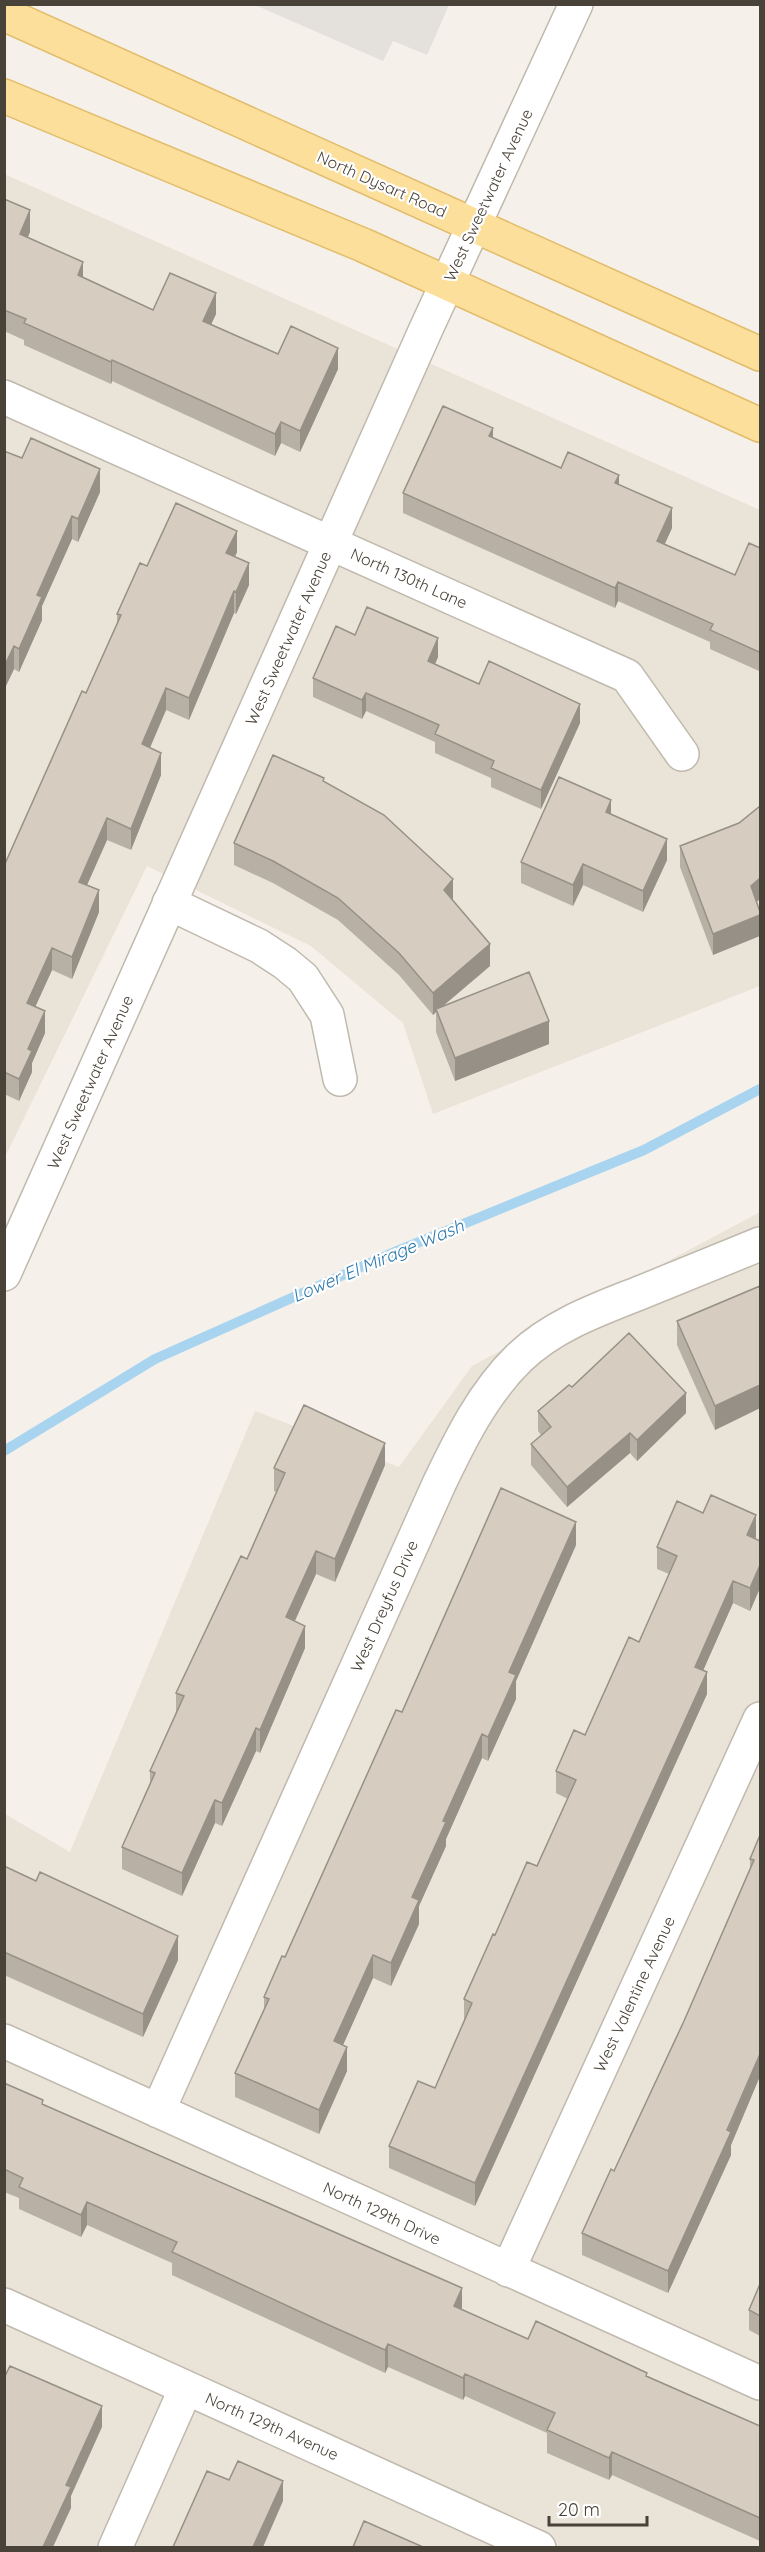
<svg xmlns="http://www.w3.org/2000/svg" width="765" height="2552" viewBox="0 0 765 2552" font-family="Quicksand,sans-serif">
<rect width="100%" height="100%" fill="#f5f1ea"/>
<path fill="#e9e3d8" d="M 4,174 L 760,510 L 760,986 L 433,1114 L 403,1023 L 311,946 L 147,866 L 5,1157 Z
M 760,1212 L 760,2547 L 5,2548 L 5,1814 L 70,1852 L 255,1411 L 399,1467 L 472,1366 Z"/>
<path fill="#e4e0db" d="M 255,5 L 449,5 L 427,55 L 393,41 L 383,61 Z"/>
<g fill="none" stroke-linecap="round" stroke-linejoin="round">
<path stroke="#a8d4f0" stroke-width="10" d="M 4,1451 L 155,1359 L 390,1254 L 644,1150 L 760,1089"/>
<g stroke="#c0b9ad" stroke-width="36">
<path id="minor" d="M 4,397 L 627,676 L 682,754
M 169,903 L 259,946 L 285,963 L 303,978 L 327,1015 L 340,1079
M 4,1274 L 426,329 L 576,4
M 4,2041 L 760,2383
M 158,2111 L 439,1484 C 460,1440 483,1393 519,1358 C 553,1325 599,1309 642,1292 C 682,1276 721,1260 760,1244
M 508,2270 L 760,1719
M 4,2305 L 539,2548
M 115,2548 L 186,2388"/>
</g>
<g stroke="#e2bc6a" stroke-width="36">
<path id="primary" d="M 4,14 L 760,354
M 4,96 L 363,245 L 760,425"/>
</g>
<use href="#minor" stroke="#fff" stroke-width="33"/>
<use href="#primary" stroke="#fcdf9b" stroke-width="33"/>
</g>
<path fill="#b8b0a5" d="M 4,199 L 30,232 L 28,237 L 83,278 L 153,310 L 216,314 L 211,324 L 278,354 L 338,369 L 300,452 L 281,443 L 275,456 L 112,381 L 111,384 L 24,345 L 24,340 L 4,331 Z
M 493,438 L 561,468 L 619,485 L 672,528 L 665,544 L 735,575 L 760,548 L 759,671 L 710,649 L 710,642 L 618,601 L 615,608 L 403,513 L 403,493 Z
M 4,451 L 100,492 L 78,542 L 72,539 L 42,606 L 42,620 L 19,672 L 14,669 L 4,690 Z
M 237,552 L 235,557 L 249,585 L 236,614 L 234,613 L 189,720 L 166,710 L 150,748 L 161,775 L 131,850 L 107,840 L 87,885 L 99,912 L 72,979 L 52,970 L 35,1007 L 45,1033 L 32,1063 L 32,1072 L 19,1101 L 4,1094 L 4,866 L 86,693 L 117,623 L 117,614 L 147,566 Z
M 355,635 L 438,657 L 435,664 L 479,684 L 580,723 L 541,809 L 491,787 L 491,778 L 435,753 L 435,742 L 366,711 L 362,719 L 313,697 L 313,678 Z
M 324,781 L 453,901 L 490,966 L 443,1006 L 549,1044 L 455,1081 L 436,1032 L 436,1012 L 433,1015 L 399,975 L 338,920 L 273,883 L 234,865 L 234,843 Z
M 611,815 L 667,860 L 643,912 L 583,885 L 573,906 L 521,883 L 521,862 Z
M 739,823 L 757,902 L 713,955 L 680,867 L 680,846 Z
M 760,1286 L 760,1408 L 715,1430 L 677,1345 L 677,1321 Z
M 572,1387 L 686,1413 L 637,1461 L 630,1453 L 567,1507 L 531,1465 L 531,1444 L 541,1435 L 538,1431 L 538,1411 Z
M 385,1465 L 335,1582 L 316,1574 L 295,1621 L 305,1648 L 260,1753 L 256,1751 L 222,1826 L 215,1823 L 182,1896 L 122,1869 L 122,1847 L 150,1783 L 150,1771 L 176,1712 L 176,1693 L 247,1559 L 276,1492 L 274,1491 L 274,1468 Z
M 756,1537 L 755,1539 L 760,1541 L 760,1588 L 750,1611 L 733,1603 L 703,1670 L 707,1694 L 475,2206 L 389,2168 L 389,2146 L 435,2088 L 464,2022 L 464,1999 L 495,1935 L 537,1866 L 568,1799 L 556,1793 L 556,1771 L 585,1735 L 639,1642 L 669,1574 L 657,1569 L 657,1547 Z
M 576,1545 L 516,1681 L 516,1699 L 488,1761 L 482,1758 L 446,1839 L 446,1846 L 419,1906 L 419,1924 L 391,1986 L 373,1978 L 343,2045 L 347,2071 L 319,2134 L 235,2097 L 235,2073 L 264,2009 L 264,1997 L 285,1957 L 402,1712 Z
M 760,1835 L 760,2076 L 731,2145 L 731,2155 L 668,2293 L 582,2255 L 582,2233 L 614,2171 L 684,2021 L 750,1868 L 750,1859 Z
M 4,1866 L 178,1960 L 143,2037 L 4,1975 Z
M 4,2083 L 43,2104 L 462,2310 L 528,2339 L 647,2376 L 760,2426 L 760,2541 L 612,2475 L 609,2480 L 547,2453 L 547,2433 L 465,2396 L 463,2400 L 388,2367 L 385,2373 L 322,2344 L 172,2275 L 172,2263 L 87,2225 L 81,2237 L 19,2209 L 19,2198 L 4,2192 Z
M 760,2284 L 760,2336 L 749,2330 L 749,2310 Z"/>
<path fill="#969086" d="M 30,210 L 30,232 L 20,255 L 20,234 Z
M 83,262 L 83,283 L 78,275 Z
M 216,293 L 216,314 L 203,342 L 203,321 Z
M 338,348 L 338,369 L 300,452 L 300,431 Z
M 112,360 L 112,381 L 111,384 L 111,362 Z
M 281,422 L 281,443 L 275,456 L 275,434 Z
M 493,428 L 493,448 L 489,436 Z
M 100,469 L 100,492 L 78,542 L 78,519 Z
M 619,475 L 619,494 L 615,483 Z
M 672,508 L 672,528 L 657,560 L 657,541 Z
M 72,516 L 72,539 L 42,606 L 42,620 L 19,672 L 19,649 L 37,595 Z
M 237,531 L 237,552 L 226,575 L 226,553 Z
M 249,563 L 249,585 L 236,614 L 236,592 Z
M 618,582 L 618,601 L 615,608 L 615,588 Z
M 234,591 L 234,613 L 189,720 L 189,698 Z
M 438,638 L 438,657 L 428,680 L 428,661 Z
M 14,646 L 14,669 L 4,690 L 4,667 Z
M 760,649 L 760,668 L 759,671 L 759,652 Z
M 166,688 L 166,710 L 142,766 L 142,744 Z
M 366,693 L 366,711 L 362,719 L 362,700 Z
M 580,704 L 580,723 L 541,809 L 541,790 Z
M 161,753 L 161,775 L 131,850 L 131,829 Z
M 611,800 L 611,821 L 606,812 Z
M 107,818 L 107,840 L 79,903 L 79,882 Z
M 667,839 L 667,860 L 643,912 L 643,891 Z
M 583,864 L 583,885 L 573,906 L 573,885 Z
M 760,878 L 760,899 L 751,907 L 751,886 Z
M 453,879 L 453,901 L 444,890 Z
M 99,890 L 99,912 L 72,979 L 72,957 Z
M 760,915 L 760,936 L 713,955 L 713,934 Z
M 490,944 L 490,966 L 437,1011 L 436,1009 L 436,1012 L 433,1015 L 433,993 Z
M 52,948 L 52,970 L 27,1025 L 27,1003 Z
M 45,1011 L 45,1033 L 32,1063 L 32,1072 L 19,1101 L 19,1079 L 28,1049 Z
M 549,1021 L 549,1044 L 455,1081 L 455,1058 Z
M 760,1385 L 760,1408 L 715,1430 L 715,1406 Z
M 686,1393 L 686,1413 L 637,1461 L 637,1440 Z
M 630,1433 L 630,1453 L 567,1507 L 567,1487 Z
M 385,1443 L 385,1465 L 335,1582 L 335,1559 Z
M 756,1515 L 756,1537 L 747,1558 L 747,1535 Z
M 576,1522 L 576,1545 L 516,1681 L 516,1699 L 488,1761 L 488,1737 L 509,1672 Z
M 316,1551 L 316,1574 L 286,1640 L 286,1617 Z
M 760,1565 L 760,1588 L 750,1611 L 750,1588 Z
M 733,1581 L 733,1603 L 695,1689 L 695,1667 Z
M 305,1626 L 305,1648 L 260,1753 L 260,1730 Z
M 707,1672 L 707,1694 L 475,2206 L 475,2183 Z
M 256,1728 L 256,1751 L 222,1826 L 222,1803 Z
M 482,1734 L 482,1758 L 446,1839 L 446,1846 L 419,1906 L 419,1924 L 391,1986 L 391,1963 L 412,1897 L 443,1821 Z
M 215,1800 L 215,1823 L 182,1896 L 182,1873 Z
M 178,1936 L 178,1960 L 143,2037 L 143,2014 Z
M 373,1955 L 373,1978 L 334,2065 L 334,2041 Z
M 347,2047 L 347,2071 L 319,2134 L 319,2110 Z
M 760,2054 L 760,2076 L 731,2145 L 731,2155 L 668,2293 L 668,2271 Z
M 87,2202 L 87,2225 L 81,2237 L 81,2215 Z
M 462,2288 L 462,2311 L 454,2306 Z
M 388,2344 L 388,2367 L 385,2373 L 385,2350 Z
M 465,2374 L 465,2396 L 463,2400 L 463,2378 Z
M 102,2406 L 102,2427 L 71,2496 L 71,2508 L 53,2547 L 43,2547 L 66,2485 Z
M 612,2452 L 612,2475 L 609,2480 L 609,2458 Z
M 283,2481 L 283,2501 L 263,2547 L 253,2547 Z"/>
<path fill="#d6cdc0" stroke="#969086" stroke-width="1.5" d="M 4,199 L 30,210 L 20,234 L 83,262 L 78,275 L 153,310 L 170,273 L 216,293 L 203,321 L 278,354 L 291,326 L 338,348 L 300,431 L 281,422 L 275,434 L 112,360 L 111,362 L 24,323 L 26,319 L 4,310 Z
M 443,406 L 493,428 L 489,436 L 561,468 L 568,452 L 619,475 L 615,483 L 672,508 L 657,541 L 735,575 L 749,543 L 760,548 L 760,649 L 759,652 L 710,630 L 713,624 L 618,582 L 615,588 L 403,493 Z
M 31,438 L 100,469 L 78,519 L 72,516 L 37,595 L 42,597 L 19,649 L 14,646 L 4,667 L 4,451 L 22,458 Z
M 176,503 L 237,531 L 226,553 L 249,563 L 236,592 L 234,591 L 189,698 L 166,688 L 142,744 L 161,753 L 131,829 L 107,818 L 79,882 L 99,890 L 72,957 L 52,948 L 27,1003 L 45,1011 L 28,1049 L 32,1051 L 19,1079 L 4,1072 L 4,866 L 82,691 L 86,693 L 121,615 L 117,614 L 140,563 L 147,566 Z
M 367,607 L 438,638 L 428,661 L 479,684 L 489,661 L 580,704 L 541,790 L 491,768 L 494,761 L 435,734 L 439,725 L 366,693 L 362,700 L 313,678 L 336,626 L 355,635 Z
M 273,755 L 324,778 L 323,781 L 384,815 L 453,879 L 444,890 L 490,944 L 433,993 L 399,953 L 338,898 L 273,861 L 234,843 Z
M 559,777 L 611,800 L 606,812 L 667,839 L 643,891 L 583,864 L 573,885 L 521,862 Z
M 760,806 L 760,878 L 751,886 L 760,912 L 760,915 L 713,934 L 680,846 L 739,823 Z
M 529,972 L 549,1021 L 455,1058 L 436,1009 Z
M 760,1286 L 760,1385 L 715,1406 L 677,1321 Z
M 629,1333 L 686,1393 L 637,1440 L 630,1433 L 567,1487 L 531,1444 L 551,1427 L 538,1411 L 569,1385 L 572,1387 Z
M 304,1405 L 385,1443 L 335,1559 L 316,1551 L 286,1617 L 305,1626 L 260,1730 L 256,1728 L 222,1803 L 215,1800 L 182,1873 L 122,1847 L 155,1773 L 150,1771 L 184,1696 L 176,1693 L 241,1556 L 247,1559 L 285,1473 L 274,1468 Z
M 501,1488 L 576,1522 L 509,1672 L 516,1675 L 488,1737 L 482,1734 L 443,1821 L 446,1822 L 412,1897 L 419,1900 L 391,1963 L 373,1955 L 334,2041 L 347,2047 L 319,2110 L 235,2073 L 269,1999 L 264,1997 L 282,1956 L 285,1957 L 396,1710 L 402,1712 Z
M 711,1495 L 756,1515 L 747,1535 L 760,1541 L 760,1565 L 750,1588 L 733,1581 L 695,1667 L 707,1672 L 475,2183 L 389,2146 L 418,2081 L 435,2088 L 472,2003 L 464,1999 L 493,1934 L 495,1935 L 527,1862 L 537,1866 L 576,1780 L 556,1771 L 574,1730 L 585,1735 L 629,1637 L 639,1642 L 677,1556 L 657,1547 L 677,1501 L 703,1513 Z
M 760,1835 L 760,2054 L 727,2130 L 731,2132 L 668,2271 L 582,2233 L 611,2169 L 614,2171 L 684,2021 L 754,1860 L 750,1859 Z
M 4,1866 L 36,1881 L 40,1872 L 178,1936 L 143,2014 L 4,1952 Z
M 4,2083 L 43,2100 L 42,2104 L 462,2288 L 454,2306 L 528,2339 L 536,2321 L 647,2373 L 646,2376 L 760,2426 L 760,2518 L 612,2452 L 609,2458 L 547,2430 L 555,2413 L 465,2374 L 463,2378 L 388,2344 L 385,2350 L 322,2322 L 172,2252 L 177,2242 L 87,2202 L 81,2215 L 19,2187 L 23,2178 L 4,2169 Z
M 760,2284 L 760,2316 L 749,2310 Z
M 10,2366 L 102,2406 L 66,2485 L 71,2487 L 43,2547 L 4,2547 L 4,2378 Z
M 238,2461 L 283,2481 L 253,2547 L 173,2547 L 207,2471 L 229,2480 Z
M 364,2521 L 423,2547 L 353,2547 Z"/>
<g text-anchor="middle" stroke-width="4.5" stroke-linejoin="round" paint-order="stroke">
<g font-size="16" fill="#494238" stroke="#fff">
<text transform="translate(382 184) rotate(24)" y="6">North Dysart Road</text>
<text transform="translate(488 195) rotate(-65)" y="6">West Sweetwater Avenue</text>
<text transform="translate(409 578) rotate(24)" y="6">North 130th Lane</text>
<text transform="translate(288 638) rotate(-66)" y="6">West Sweetwater Avenue</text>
<text transform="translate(90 1082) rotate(-66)" y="6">West Sweetwater Avenue</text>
<text transform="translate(384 1606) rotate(-66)" y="6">West Dreyfus Drive</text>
<text transform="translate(634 1994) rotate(-65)" y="6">West Valentine Avenue</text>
<text transform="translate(382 2213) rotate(25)" y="6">North 129th Drive</text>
<text transform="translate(272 2426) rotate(24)" y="6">North 129th Avenue</text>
</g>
<g font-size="18" font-style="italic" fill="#307aac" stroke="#fff">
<text transform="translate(378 1261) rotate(-23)" y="6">Lower El Mirage Wash</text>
</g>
</g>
<rect width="765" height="2552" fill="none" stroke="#494238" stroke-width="12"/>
<path d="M549 2516v9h98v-9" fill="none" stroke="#494238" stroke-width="3"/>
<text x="558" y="2516" font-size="18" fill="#494238" stroke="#ffffff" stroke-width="4.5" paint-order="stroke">20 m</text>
</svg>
